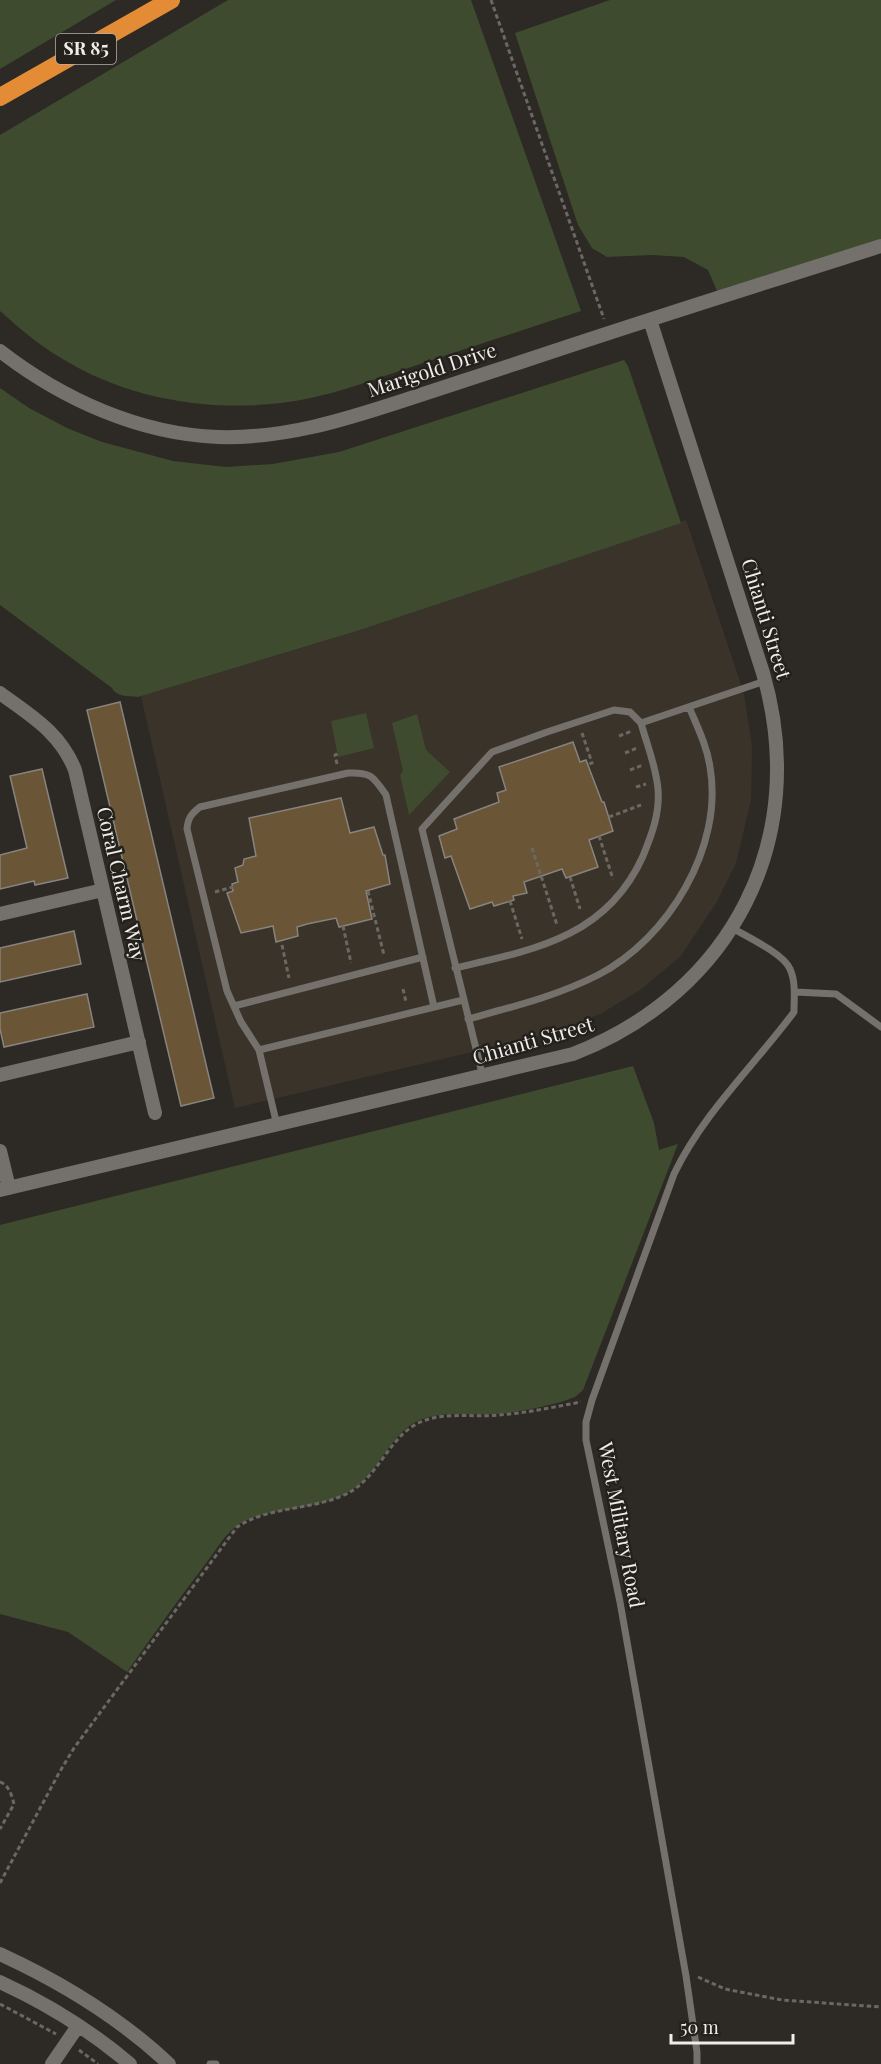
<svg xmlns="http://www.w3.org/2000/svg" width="881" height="2064" viewBox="0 0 881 2064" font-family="'Playfair Display',serif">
<rect width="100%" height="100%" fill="#2d2a26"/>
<path fill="#3a332a" d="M 686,520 L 744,694 L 752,747 L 751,800 L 736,863 L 716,903 L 680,957 L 640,990 L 602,1013 L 572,1025 L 540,1036 L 235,1108 L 141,696 L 357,631 Z"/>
<path fill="#3e4b2f" d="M 0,0 L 116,0 L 0,69 Z
M 228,0 L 471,0 L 581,311 C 526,329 472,347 417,365 C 372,380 327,398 281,403 C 206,412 125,398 61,358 C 39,345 19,328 0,311 L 0,135 Z
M 610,0 L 881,0 L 881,241 L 718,293 L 708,270 L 684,257 L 652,255 L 607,257 L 592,248 L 578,225 L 515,33 Z
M 624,360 L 628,366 L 681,523 L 357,631 L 138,697 C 129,696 116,697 112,688 L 0,605 L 0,388 L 29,408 L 67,428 L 102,442 L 173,461 L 226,467 L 273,464 L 339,452 Z
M 366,713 L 374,748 L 338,757 L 331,721 Z
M 417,714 L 426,750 L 450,772 L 409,815 L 400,775 L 403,771 L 392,723 Z
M 633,1066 L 654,1123 L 659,1150 L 678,1144 L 583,1390 C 579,1393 577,1397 572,1398 C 557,1405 509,1414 492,1414 C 472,1415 449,1412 429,1417 C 392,1425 383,1468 355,1488 C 324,1510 281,1506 247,1520 C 229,1527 218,1547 207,1562 C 179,1598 153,1635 127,1672 L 68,1632 L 0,1614 L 0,1225 Z"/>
<path fill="#6a5536" stroke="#87837e" stroke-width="1.5" d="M 120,702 L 214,1098 L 181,1106 L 87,710 Z
M 573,742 L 580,762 L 586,760 L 602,802 L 604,802 L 613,831 L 589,840 L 598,867 L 566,878 L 562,869 L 524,882 L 527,893 L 513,896 L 514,900 L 494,906 L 492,902 L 470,909 L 451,856 L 445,858 L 439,836 L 457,829 L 454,819 L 499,802 L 497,793 L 506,790 L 499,767 Z
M 42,769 L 68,878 L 35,885 L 34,881 L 0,889 L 0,855 L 27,848 L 10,776 Z
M 341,798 L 350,833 L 374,827 L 383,855 L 385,855 L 390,884 L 366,891 L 372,919 L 339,927 L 336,918 L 307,924 L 297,927 L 298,936 L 276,942 L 273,926 L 241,933 L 227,893 L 233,891 L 232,884 L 238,882 L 235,868 L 243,865 L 244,859 L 256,856 L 249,818 Z
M 74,931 L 81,964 L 0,982 L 0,948 Z
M 87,994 L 94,1027 L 4,1047 L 0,1029 L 0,1013 Z"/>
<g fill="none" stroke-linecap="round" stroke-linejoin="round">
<path stroke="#6b6864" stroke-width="3" stroke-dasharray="4.5 3" stroke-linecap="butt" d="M 491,0 L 604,319
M 582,733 L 592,763 L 588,764
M 619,736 L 632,731
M 625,753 L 637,748
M 337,764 L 335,755 L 338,754
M 630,770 L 643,765
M 636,787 L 646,784
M 609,817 L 641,805
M 599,836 L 613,879
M 532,848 L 557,925
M 570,877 L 580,909
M 368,891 L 384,955
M 215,892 L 233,887
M 510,901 L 522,939
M 343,926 L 351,963
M 282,945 L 289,978
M 403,989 L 406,1002
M 0,1782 C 9,1785 12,1796 14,1804 L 0,1829
M 0,1883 L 59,1773 L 74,1748 L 237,1527 C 267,1507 309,1510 342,1496 C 376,1482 385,1444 413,1426 C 438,1410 471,1418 499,1415 C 526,1413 554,1407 581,1402
M 698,1977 L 725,1989 L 782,2000 L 881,2007
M 0,2004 L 56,2034
M 79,2050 L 98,2064"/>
<path stroke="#74706b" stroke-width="7" d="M 455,968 C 534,950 607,937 643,856 C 652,834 660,813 658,789 C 656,766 647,745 641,723
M 795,992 L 836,994 L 881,1027
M 234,1006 L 423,957
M 434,1007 L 386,795 C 373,776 371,772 348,773 L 200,807 C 191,814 188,818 187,829 L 227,991 L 241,1022 L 259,1050 L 463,1000
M 468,1019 C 512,1007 557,996 598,975 C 668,939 724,847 710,767 C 707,746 697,726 689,707
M 259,1050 L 277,1125
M 483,1077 L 422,829 L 492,752 L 547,732 L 614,710 L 630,712 L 641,723 L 765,681
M 210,2064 L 216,2064
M 697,2064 L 697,2052 L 686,1976 L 620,1602 L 586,1440 L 586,1422 L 592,1400 L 674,1174 C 704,1112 753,1067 794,1012 C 794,998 796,982 790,969 C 784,954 746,936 732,928"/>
<path stroke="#74706b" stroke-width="14" d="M 0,351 C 62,399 139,434 218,437 C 284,439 344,420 405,400 C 444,387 482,375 521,362 C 640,322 761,284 881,246
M 0,693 C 31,716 60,732 75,770 L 155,1113
M 0,914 L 103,890
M 0,1075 L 139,1042
M 0,1151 L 9,1188
M 0,1190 L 573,1054 C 733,992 811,838 763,673 L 650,320
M 0,1954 C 61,1982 120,2018 169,2064
M 0,1982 C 46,2003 91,2031 130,2064
M 52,2064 L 78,2026"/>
<path stroke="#e38c35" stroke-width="18" d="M 0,97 L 171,0"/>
</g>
<g text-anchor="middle" stroke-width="5" stroke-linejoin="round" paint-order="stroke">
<rect fill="#24211d" stroke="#b2b0ac" stroke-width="1.5" x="56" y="34" width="60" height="30" rx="4.5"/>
<g font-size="18" font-weight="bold" fill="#efedea">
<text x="86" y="55">SR 85</text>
</g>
<g font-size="20" fill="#efedea" stroke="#24211d">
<text transform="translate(432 370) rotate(-18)" y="7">Marigold Drive</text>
<text transform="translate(766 619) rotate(73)" y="7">Chianti Street</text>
<text transform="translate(121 884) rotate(77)" y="7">Coral Charm Way</text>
<text transform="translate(533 1041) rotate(-16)" y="7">Chianti Street</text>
<text transform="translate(621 1525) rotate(79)" y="7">West Military Road</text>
</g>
</g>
<path d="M671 2034v9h122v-9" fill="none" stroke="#efedea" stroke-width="3"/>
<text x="680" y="2034" font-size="18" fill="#efedea" stroke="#24211d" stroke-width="4.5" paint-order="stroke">50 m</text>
</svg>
